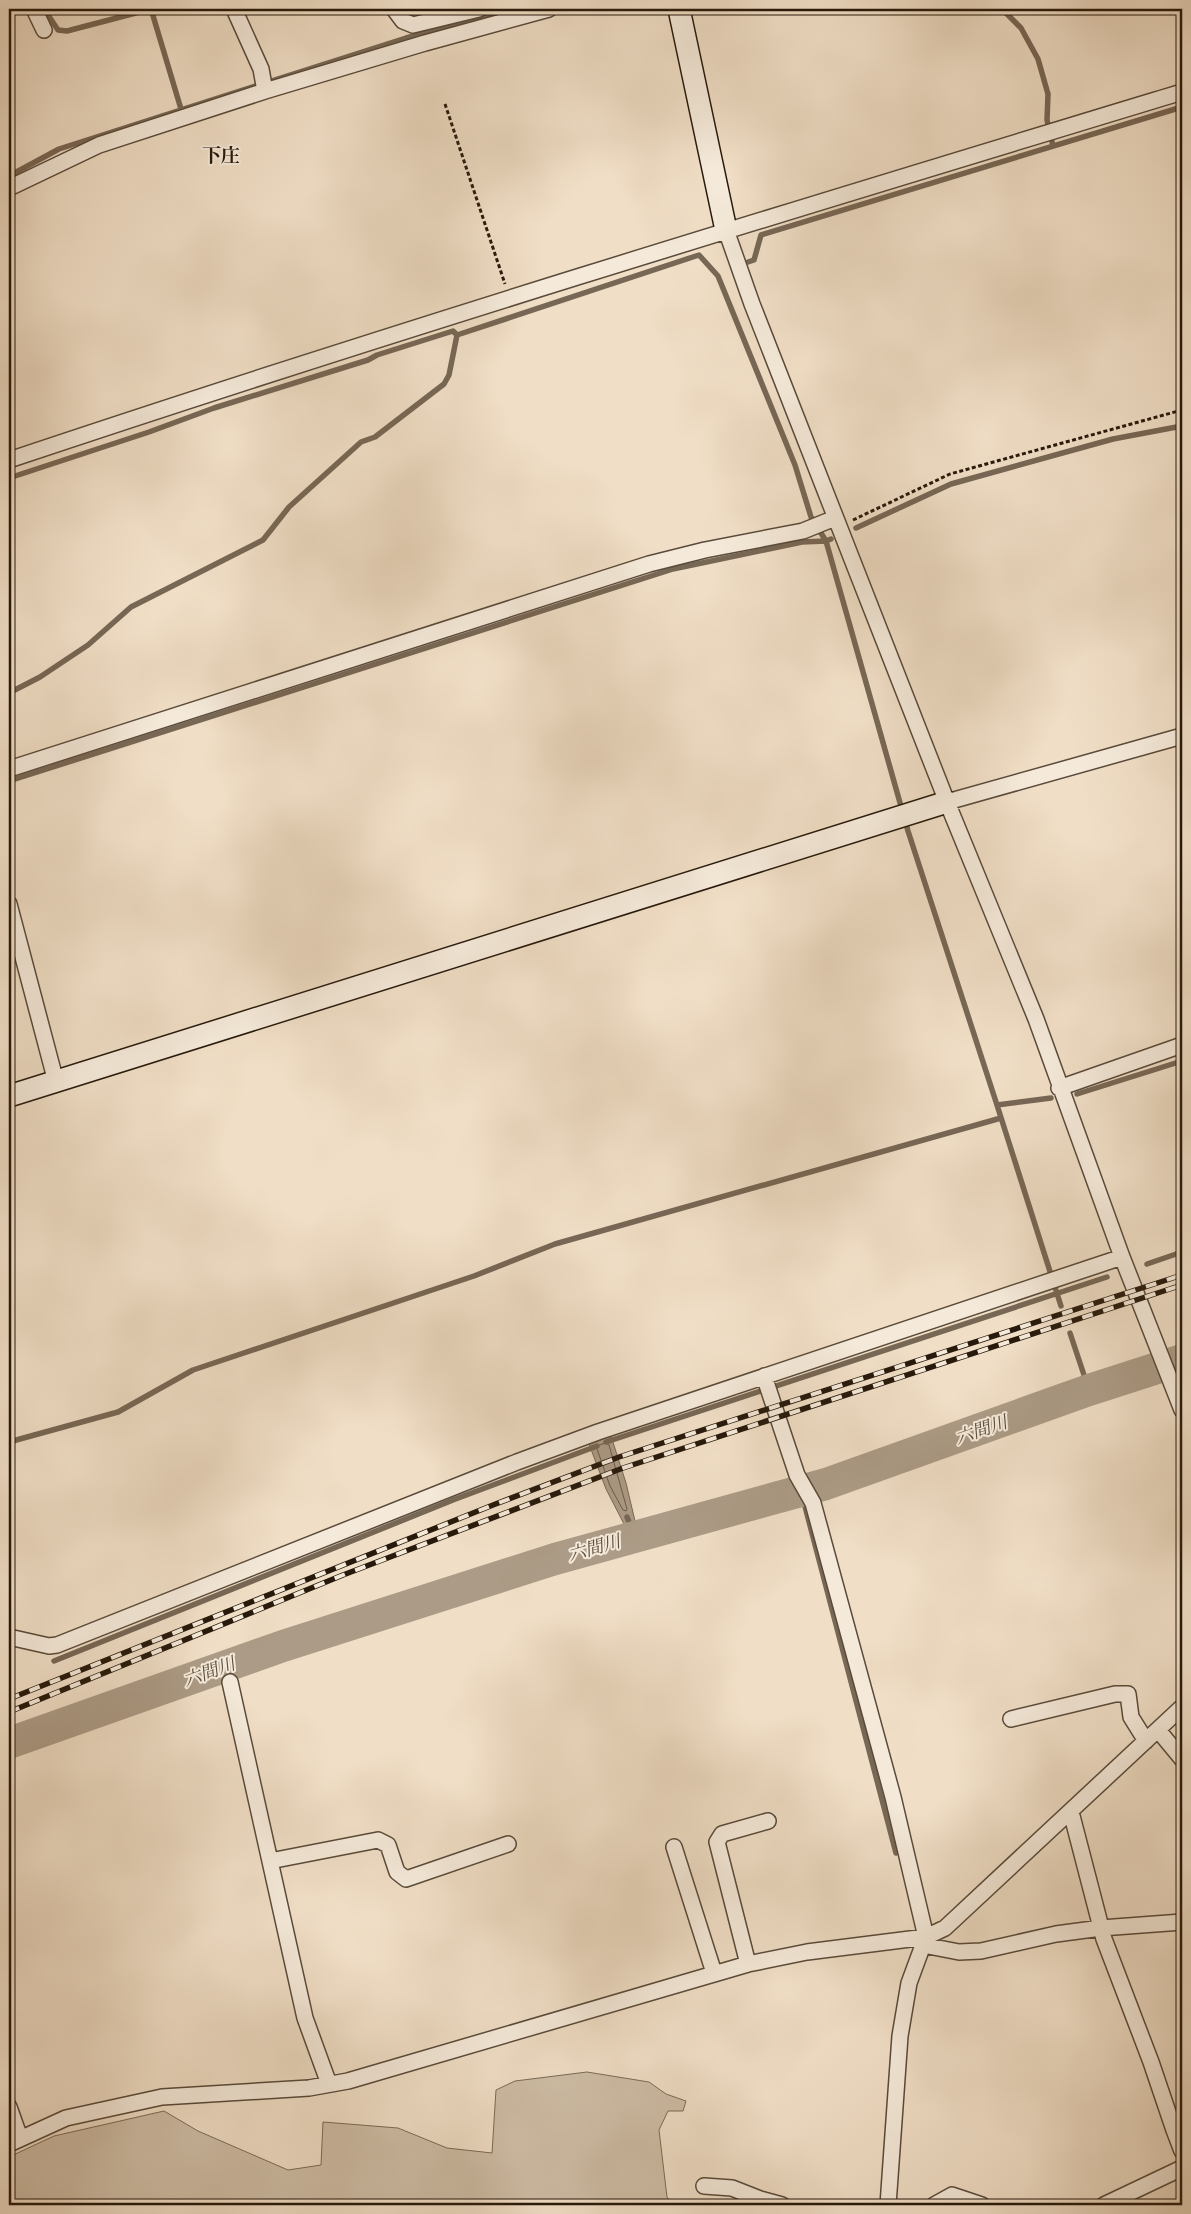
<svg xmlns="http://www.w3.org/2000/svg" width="1191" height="2214" viewBox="0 0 1191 2214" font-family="'Libre Bodoni','Noto Serif JP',serif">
<rect width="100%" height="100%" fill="#f0dec6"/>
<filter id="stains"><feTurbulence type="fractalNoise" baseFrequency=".004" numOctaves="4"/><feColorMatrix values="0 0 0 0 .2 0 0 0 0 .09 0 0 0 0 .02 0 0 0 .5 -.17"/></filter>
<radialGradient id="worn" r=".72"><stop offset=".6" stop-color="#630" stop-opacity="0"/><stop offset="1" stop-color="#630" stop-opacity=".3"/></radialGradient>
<path fill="#cebda6" stroke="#7a6b58" d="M 587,2072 L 649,2082 L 666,2094 L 686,2101 L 683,2111 L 668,2111 L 659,2130 L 667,2197 L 673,2205 L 9,2205 L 9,2157 L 54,2136 L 164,2111 L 198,2131 L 288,2170 L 321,2165 L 323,2122 L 398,2128 L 447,2148 L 492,2153 L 496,2090 L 515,2081 Z"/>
<path fill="#ac9b86" stroke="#776755" d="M 611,1436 L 626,1483 L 635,1521 L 624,1524 L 606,1489 L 589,1444 Z"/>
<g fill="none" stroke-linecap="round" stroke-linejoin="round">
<path stroke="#6a5a48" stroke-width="1" d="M 606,1443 L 609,1445 L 627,1509 L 626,1511 L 623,1510 L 610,1486 L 597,1449 L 598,1446 Z"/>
<path stroke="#776755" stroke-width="5.5" d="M 44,9 L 58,30 L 67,31 L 151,9 L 181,109
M 1002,9 L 1021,28 L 1038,59 L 1048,94 L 1047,120 L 1053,146
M 9,176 L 59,149 L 406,38 L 510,9
M 748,262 L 754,260 L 761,235 L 1182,107
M 457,335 L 699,255 L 718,276 L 795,465 L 811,517 L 826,541 L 908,831 L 997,1105
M 9,478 L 149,432 L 214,408 L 368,360 L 377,355 L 453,331 L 457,335
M 856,528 L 951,484 L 1113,439 L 1182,426
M 9,693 L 40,677 L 88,645 L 131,607 L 263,540 L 289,507 L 361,442 L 375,437 L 444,384 L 449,375 L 457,335
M 9,781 L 673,569 L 802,542 L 826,541 L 831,539
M 1077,1094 L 1182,1061
M 1051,1098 L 997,1105 L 1061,1306
M 1147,1264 L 1182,1252
M 1070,1333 L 1089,1390
M 9,1442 L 118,1412 L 193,1370 L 474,1276 L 555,1244 L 1001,1118
M 606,1442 L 1107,1277
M 802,1495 L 896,1853
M 627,1517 L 635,1537
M 54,1661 L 453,1500 L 597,1446"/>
<path stroke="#ac9b86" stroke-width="32" d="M 9,1743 L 283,1646 L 555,1559 L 826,1484 L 1089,1390 L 1182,1360"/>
<g stroke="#594a3a" stroke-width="18">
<path id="street" d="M 34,9 L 44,30
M 234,9 L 261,69 L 265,91
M 394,9 L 403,21 L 413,25 L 479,9
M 9,188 L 99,145 L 265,91 L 425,43 L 549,9
M 726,230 L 752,304 L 947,802 L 1036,1019 L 1122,1257 L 1182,1410
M 9,460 C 397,330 790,211 1182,92
M 9,769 L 649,564 L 705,550 L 803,531 L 835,518
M 947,802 L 1182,736
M 9,904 L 56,1082
M 1059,1088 L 1182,1045
M 764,1376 L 797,1475 L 813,1503 L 893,1797 L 926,1937 L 909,1983 L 900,2036 L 888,2205
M 9,1637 L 49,1646 L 57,1645 L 517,1462 L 598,1432 L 1122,1257
M 230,1682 L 305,2018 L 329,2084
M 1011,1719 L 1115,1694 L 1128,1694 L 1131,1717 L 1146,1741
M 1158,1730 L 1182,1759
M 1071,1812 L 1104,1939 L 1151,2062 L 1174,2130 L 1182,2133
M 674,1847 L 714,1973
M 270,1861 L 378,1840 L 388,1845 L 397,1872 L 406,1879 L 508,1844
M 923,1945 L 959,1952 L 981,1951 L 1056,1934 L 1101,1928 L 1182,1922
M 748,1964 L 717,1842 L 722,1834 L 768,1821
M 9,2107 L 20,2138
M 1174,2130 L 1182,2151
M 9,2144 L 66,2118 L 162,2097 L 309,2088 L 348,2081 L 748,1964 L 807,1952 L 926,1937 L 945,1928 L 1182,1707
M 704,2186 L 732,2188 L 760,2199 L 782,2205
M 934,2205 L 952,2195 L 982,2205
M 1104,2205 L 1182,2168"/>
</g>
<g stroke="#27190b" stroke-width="24">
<path id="secondary" d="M 679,9 L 726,230
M 9,1096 L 947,802"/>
</g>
<path stroke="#27190b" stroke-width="3" stroke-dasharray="4 2.5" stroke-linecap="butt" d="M 445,104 L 505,284
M 853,520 L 950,474 L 1182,410"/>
<use href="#street" stroke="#f5eada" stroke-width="15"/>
<use href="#secondary" stroke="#f5eada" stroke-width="21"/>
<g stroke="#27190b" stroke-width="5.5">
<path id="rail" d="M 9,1699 L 493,1505 L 619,1457 L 1182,1275
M 9,1712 L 343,1575 L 623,1468 L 1182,1285"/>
</g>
<use href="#rail" stroke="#f5eada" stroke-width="4" stroke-dasharray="11" stroke-linecap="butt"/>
</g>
<g text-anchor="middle" stroke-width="4" stroke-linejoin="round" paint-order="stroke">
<g font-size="18" font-style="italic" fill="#5c4d3c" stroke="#f5eada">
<text transform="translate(981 1430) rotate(-19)" y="6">六間川</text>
<text transform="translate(594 1548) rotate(-16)" y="6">六間川</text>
<text transform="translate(209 1672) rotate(-20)" y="6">六間川</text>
</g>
<g font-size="19" font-weight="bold" fill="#27190b" stroke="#f5eada">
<text x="221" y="162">下庄</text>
</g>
</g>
<rect width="1191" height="2214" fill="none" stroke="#f0dec6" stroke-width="30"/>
<rect x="10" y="10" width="1171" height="2194" fill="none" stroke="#27190b" stroke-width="2.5"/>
<rect x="15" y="15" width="1161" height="2184" fill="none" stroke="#27190b"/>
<rect width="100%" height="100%" filter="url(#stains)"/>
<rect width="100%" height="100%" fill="url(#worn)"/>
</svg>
